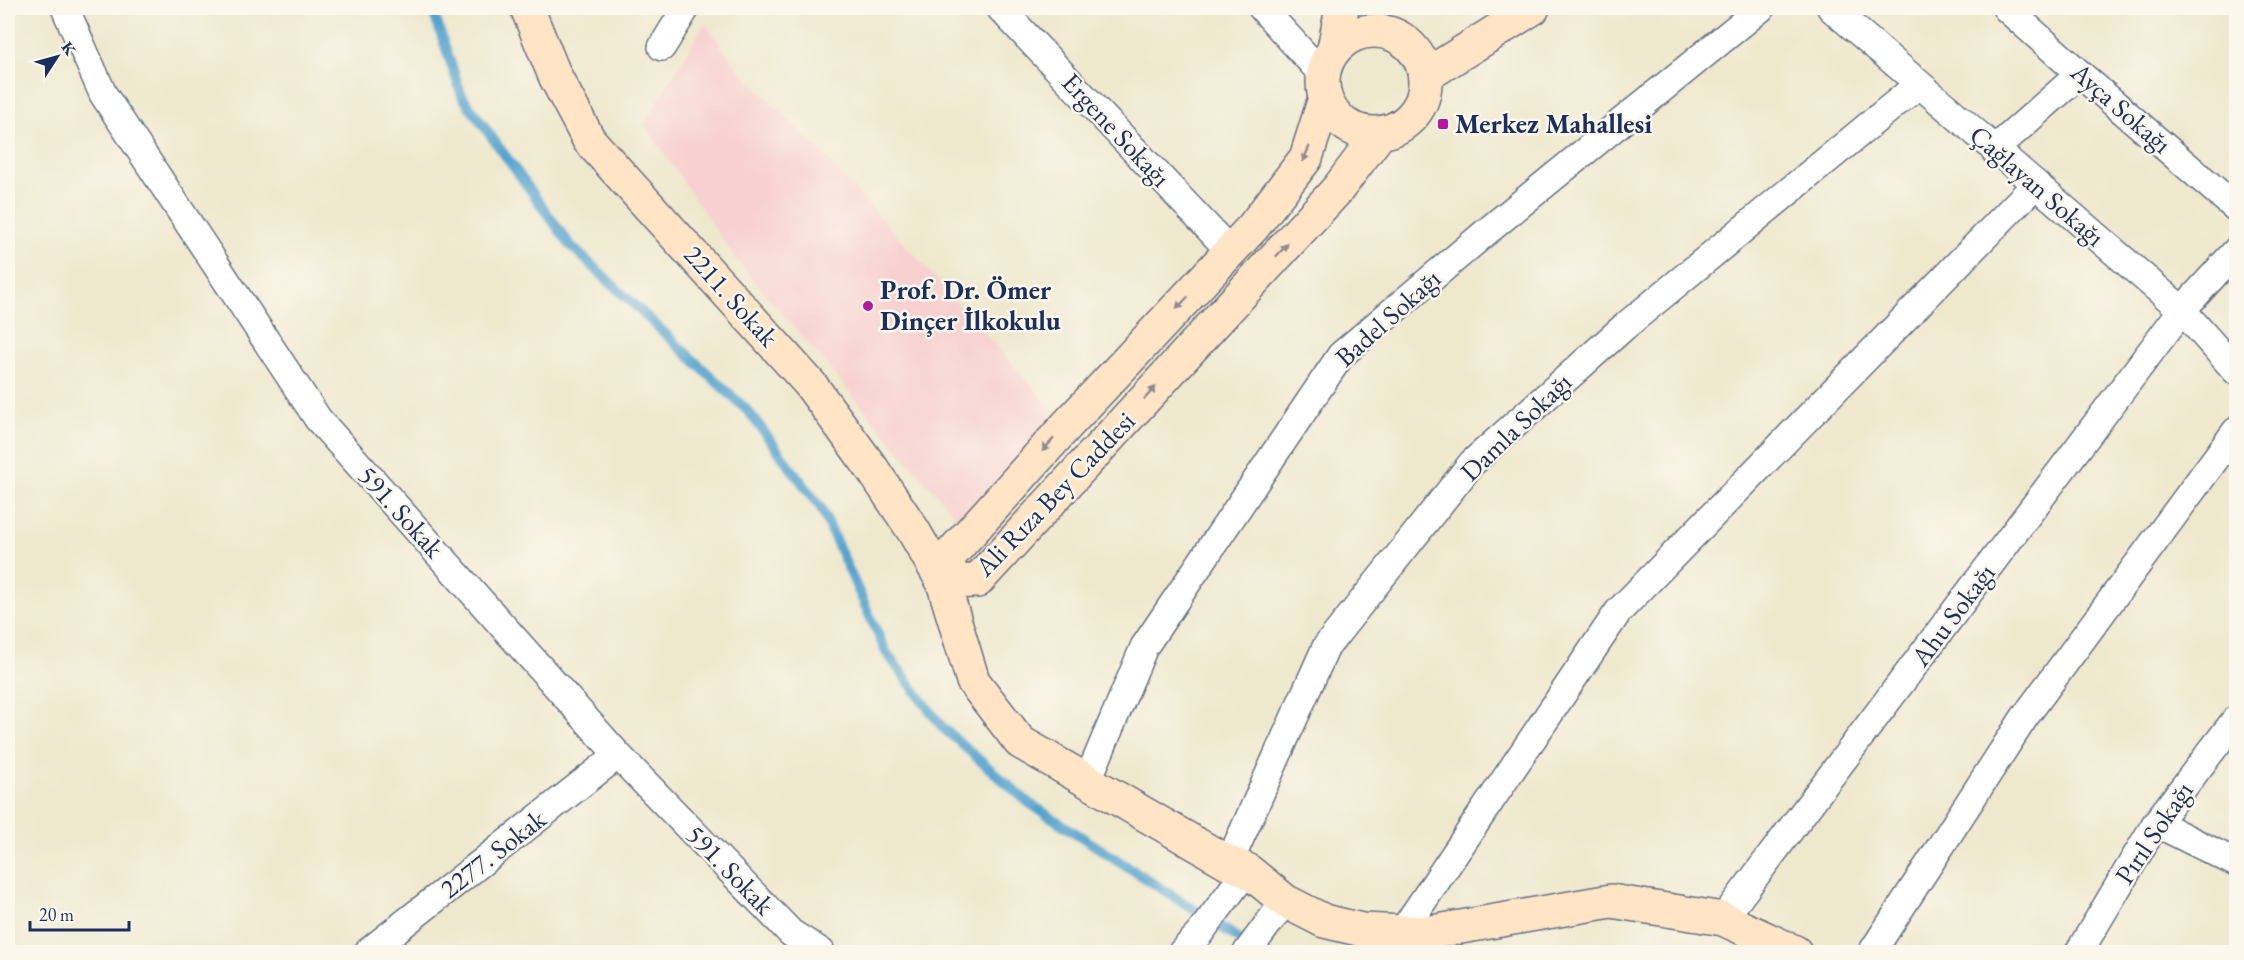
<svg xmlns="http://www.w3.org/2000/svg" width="2244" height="960" viewBox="0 0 2244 960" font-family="'EB Garamond',serif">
<rect width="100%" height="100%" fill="#fbf7ec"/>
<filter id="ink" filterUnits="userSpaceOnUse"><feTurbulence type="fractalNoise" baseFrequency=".0167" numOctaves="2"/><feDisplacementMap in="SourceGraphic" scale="12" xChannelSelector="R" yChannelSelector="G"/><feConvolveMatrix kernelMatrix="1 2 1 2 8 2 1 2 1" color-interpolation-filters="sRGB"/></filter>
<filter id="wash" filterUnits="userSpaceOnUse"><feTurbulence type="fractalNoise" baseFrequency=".008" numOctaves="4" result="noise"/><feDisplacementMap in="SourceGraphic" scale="24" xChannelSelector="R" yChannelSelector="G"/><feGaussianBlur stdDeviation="1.35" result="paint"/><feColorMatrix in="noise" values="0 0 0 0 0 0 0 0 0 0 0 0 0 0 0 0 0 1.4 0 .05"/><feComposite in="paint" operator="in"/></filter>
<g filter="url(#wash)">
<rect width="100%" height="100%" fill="#eee8cd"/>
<path fill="#f7d0cf" d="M 705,23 L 738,69 L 826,157 L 1067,425 L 970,533 L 735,258 L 644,124 Z"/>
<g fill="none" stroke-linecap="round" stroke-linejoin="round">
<path stroke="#54a3ce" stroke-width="10" d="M 432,8 L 462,96 L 570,245 L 749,412 L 821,508 L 886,652 L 943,728 L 1029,803 L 1252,947"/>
</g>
</g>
<g filter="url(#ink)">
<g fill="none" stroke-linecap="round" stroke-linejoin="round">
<g stroke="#657085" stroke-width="30">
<path id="street" d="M 65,8 L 103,94 L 318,419 L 618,755 L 791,933 L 821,952
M 1000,8 L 1231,252
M 1262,8 L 1323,75
M 1831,8 L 2182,310 L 2236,371
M 2006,8 L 2080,74 L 2236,208
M 662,47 L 686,8
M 1994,150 L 2080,74
M 1087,782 L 1144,647 L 1341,355 L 1485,233 L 1761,8
M 2156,823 L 2236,863
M 1229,863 L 1326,647 L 1472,463 L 1624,327 L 1918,85
M 1723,919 L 2182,310 L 2236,251
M 1402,932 L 1618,612 L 2035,185
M 368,952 L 618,755
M 1182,952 L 1200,933 L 1247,870
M 1247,952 L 1285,901
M 1872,952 L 2024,718 L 2236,431
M 2079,952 L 2156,823 L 2236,719"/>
</g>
<g stroke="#657085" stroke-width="36">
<path id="secondary" d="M 527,8 L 555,76 L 589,140 L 810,384 L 873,470 L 913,530 L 943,582 L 973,681 L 1020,742 L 1229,863 L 1247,870 L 1285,901 L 1324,921 L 1362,930 L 1426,933 L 1611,901 L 1723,919 L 1795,952
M1323 82a51 51 0 1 1 102 0a51 51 0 1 1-102 0Z
M 1334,49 L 1342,8
M 1425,76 L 1533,8
M 943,582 L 977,581 L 1337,190 L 1380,133
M 943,582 L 951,554 L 1067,425 L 1253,227 L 1306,158 L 1325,98"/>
</g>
<use href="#street" stroke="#fff" stroke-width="27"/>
<use href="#secondary" stroke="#ffe4c6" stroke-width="33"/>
</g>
<defs><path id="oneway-solid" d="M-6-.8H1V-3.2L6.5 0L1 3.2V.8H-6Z" transform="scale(1.5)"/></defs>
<g fill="#8d8a92">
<use href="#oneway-solid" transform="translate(1306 154) rotate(114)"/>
<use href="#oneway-solid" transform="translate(1282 250) rotate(-47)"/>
<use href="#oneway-solid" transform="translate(1182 303) rotate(134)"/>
<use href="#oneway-solid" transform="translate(1150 393) rotate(-47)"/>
<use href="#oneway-solid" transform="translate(1048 445) rotate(132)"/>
</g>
</g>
<g fill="#b5179e" stroke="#fbf7ec" stroke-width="2">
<rect x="1437" y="118" width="12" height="12" rx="3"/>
<circle cx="868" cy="306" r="6"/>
</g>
<g text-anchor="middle" stroke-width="5" stroke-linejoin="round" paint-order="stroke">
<g font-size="27" fill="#1b2f5e" stroke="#fbf7ec">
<text transform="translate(2121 108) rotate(41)" y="9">Ayça Sokağı</text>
<text transform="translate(1116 130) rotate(47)" y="9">Ergene Sokağı</text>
<text transform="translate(2037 186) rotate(41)" y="9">Çağlayan Sokağı</text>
<text transform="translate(731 296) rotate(48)" y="9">2211. Sokak</text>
<text transform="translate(1388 318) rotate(-42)" y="9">Badel Sokağı</text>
<text transform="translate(1516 427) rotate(-44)" y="9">Damla Sokağı</text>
<text transform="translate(1055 494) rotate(-46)" y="9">Ali Rıza Bey Caddesi</text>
<text transform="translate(401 512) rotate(48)" y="9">591. Sokak</text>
<text transform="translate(1953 615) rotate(-53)" y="9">Ahu Sokağı</text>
<text transform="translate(2154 833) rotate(-56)" y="9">Pırıl Sokağı</text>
<text transform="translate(493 854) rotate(-38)" y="9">2277. Sokak</text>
<text transform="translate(730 870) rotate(46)" y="9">591. Sokak</text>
</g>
<g font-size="27" font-weight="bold" fill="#1b2f5e" stroke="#fbf7ec" text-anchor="start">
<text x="1455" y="133">Merkez Mahallesi</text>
<text x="880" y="299">Prof. Dr. Ömer<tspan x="880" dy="31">Dinçer İlkokulu</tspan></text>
</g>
</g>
<rect width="2244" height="960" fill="none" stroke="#fbf7ec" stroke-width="30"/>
<g transform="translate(57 57) rotate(54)" stroke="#fbf7ec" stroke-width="4.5" paint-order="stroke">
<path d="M0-4.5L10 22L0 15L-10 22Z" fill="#1b2f5e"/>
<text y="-9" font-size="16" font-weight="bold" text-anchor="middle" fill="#1b2f5e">K</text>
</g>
<path d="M30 921v9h99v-9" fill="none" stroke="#1b2f5e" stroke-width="3"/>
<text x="39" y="921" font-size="18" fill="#1b2f5e" stroke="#fbf7ec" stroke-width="4.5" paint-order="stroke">20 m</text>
</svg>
